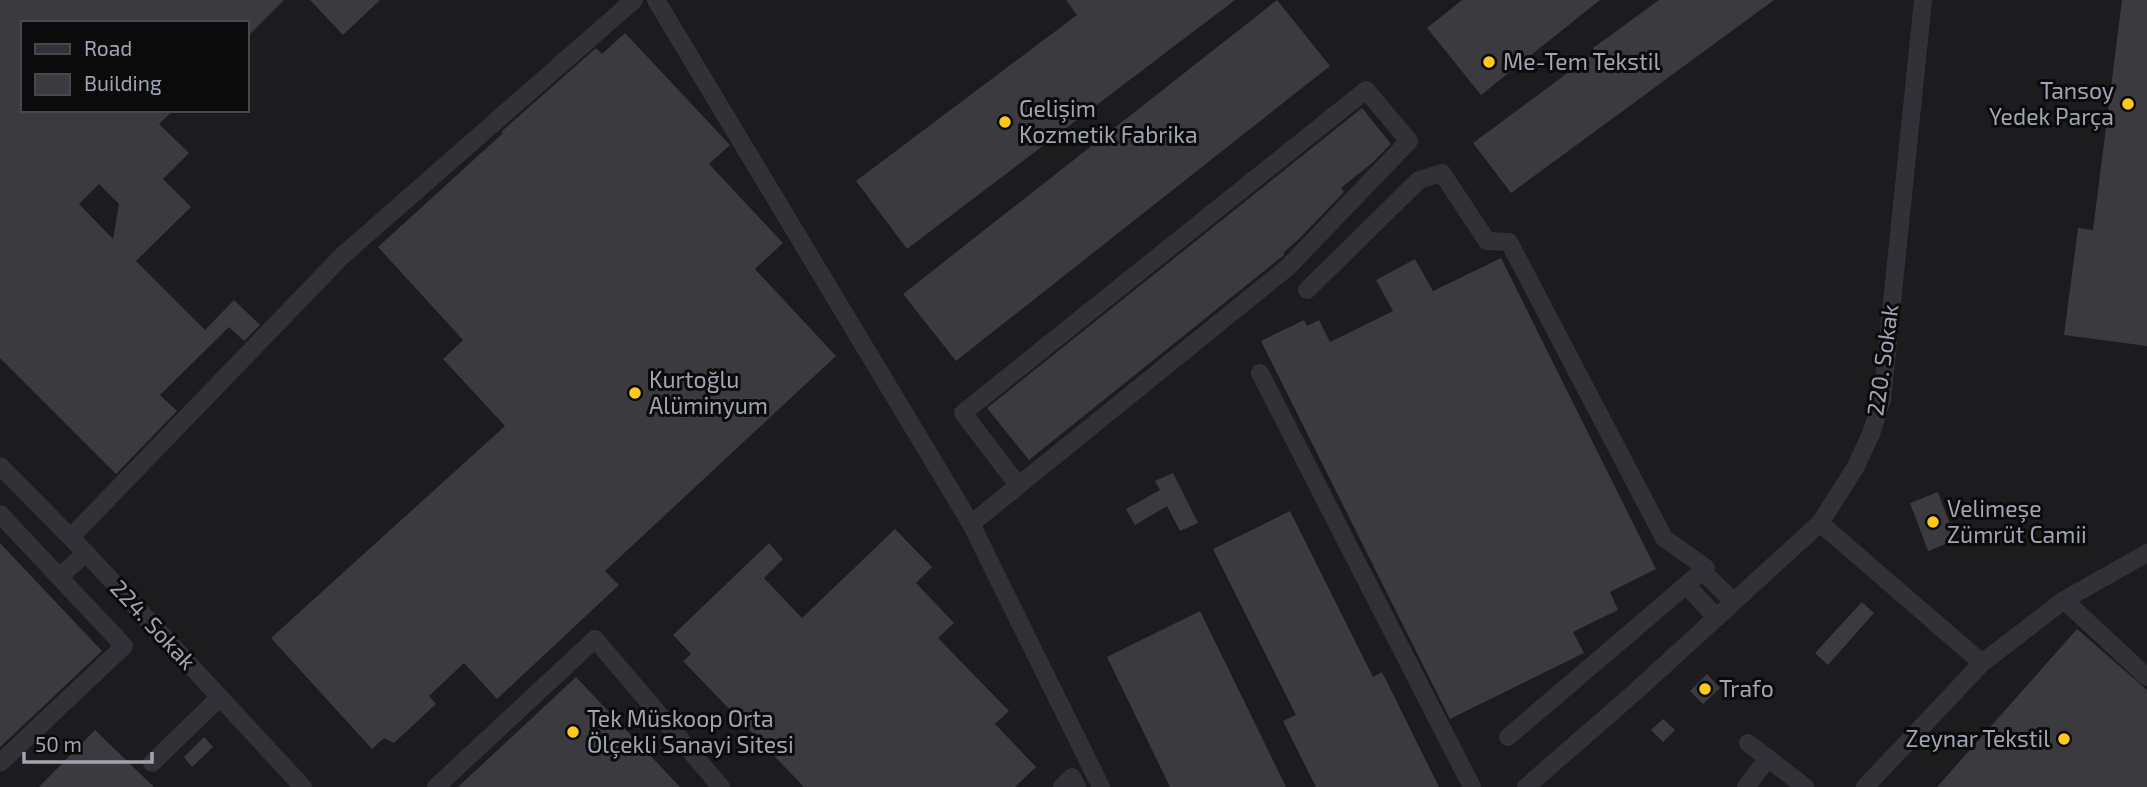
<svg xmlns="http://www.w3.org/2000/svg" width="2147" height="787" viewBox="0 0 2147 787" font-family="'Exo 2',sans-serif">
<rect width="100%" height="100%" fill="#101012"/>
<path fill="#1c1c1f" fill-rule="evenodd" d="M 0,0 L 2147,0 L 2147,787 L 0,787 ZM 23,23 L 247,23 L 247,110 L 23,110 Z"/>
<path fill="#3a3a3f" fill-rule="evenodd" d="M 0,0 L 284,0 L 247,37 L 247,23 L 23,23 L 23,110 L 174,110 L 159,124 L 189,153 L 163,179 L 191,207 L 136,261 L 205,330 L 234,300 L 260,325 L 244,341 L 229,327 L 160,395 L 177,411 L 116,474 L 0,358 ZM 99,184 L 119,204 L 113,239 L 79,204 Z
M 310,0 L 380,0 L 343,35 Z
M 1066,0 L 1235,0 L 907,249 L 856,181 L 1077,15 Z
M 1277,0 L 1330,66 L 956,361 L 903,294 Z
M 1462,0 L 1600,0 L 1481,95 L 1427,28 Z
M 1659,0 L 1774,0 L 1511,193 L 1473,143 L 1596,52 L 1593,48 Z
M 2122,0 L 2147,0 L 2147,346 L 2064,335 L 2078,228 L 2093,230 Z
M 625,33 L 730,145 L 709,164 L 783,243 L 755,269 L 836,356 L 605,571 L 619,585 L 497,699 L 464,663 L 429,696 L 436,704 L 394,743 L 384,738 L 372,749 L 271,638 L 505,426 L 443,359 L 463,340 L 378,247 L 503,133 L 501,132 L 596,48 L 602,54 Z
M 1362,108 L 1391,144 L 1372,163 L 1341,188 L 1344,192 L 1299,239 L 1284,252 L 1284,255 L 1029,460 L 987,408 Z
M 1501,258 L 1656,569 L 1610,592 L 1618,610 L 1573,632 L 1584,653 L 1450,719 L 1261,341 L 1304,320 L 1307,326 L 1319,320 L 1330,342 L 1393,311 L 1376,280 L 1415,259 L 1433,291 Z
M 1173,473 L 1198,523 L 1180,531 L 1167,506 L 1135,525 L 1126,509 L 1160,490 L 1155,481 Z
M 1938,492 L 1956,540 L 1928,551 L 1910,503 Z
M 1290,511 L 1373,677 L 1382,672 L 1439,787 L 1316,787 L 1283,721 L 1296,715 L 1213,549 Z
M 895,529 L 932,567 L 916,583 L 954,623 L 938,638 L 1009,711 L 995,724 L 1036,767 L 1015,787 L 804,787 L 683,661 L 691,654 L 673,635 L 769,543 L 783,559 L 764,578 L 802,618 Z
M 0,543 L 102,651 L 0,747 Z
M 1862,602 L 1874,613 L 1828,665 L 1815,653 Z
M 1200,611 L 1286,787 L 1170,787 L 1107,657 Z
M 2077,629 L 2147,690 L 2147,787 L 1937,787 Z
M 1707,674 L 1720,688 L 1703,704 L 1690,691 Z
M 576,677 L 680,787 L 458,787 Z
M 1663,719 L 1675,730 L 1663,742 L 1651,730 Z
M 95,730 L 154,787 L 39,787 Z
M 204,737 L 213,747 L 192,767 L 184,757 Z"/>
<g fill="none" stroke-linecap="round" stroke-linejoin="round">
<path stroke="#313137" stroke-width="18" d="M 656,0 L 971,524 L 1101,787
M 1307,290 L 1419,180 L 1442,173 L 1487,241 L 1509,242 L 1664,538 L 1706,568 L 1508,737
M 1260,373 L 1472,787
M 0,466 L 86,553 L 303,787
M 0,514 L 124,646 L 0,763
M 1820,523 L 1982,663
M 971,524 L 1288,267 L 1409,141 L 1366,90 L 963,413 L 1018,485
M 71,537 L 342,256 L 634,0
M 2147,553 L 2064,600 L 2147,677
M 1702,571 L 1734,602
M 59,577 L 86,553
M 1686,585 L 1717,618
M 1748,743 L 1805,787
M 152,763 L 220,697
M 436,787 L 595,639 L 721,787
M 1062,787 L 1072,777 L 1077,787
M 1526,787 L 1634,693 L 1820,523 L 1855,468 L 1871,434 L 1882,400 L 1923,0
M 1746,787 L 1768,758
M 1865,787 L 1982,663 L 2064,600"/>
</g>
<g fill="#fec91c" stroke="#0b0b0c" stroke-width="2.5">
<circle cx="1489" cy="62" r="7"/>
<circle cx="2128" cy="104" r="7"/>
<circle cx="1005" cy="122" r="7"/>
<circle cx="635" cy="393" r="7"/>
<circle cx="1933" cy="522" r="7"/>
<circle cx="1705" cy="689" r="7"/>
<circle cx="573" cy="732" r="7"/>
<circle cx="2064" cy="739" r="7"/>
</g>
<g text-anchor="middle" stroke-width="6" stroke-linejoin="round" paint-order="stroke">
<g font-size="23" fill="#a0a4b3" stroke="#0b0b0c" text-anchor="start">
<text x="1503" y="70">Me-Tem Tekstil</text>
<text x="2114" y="99" text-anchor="end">Tansoy<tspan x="2114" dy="26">Yedek Parça</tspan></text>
<text x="1019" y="117">Gelişim<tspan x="1019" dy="26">Kozmetik Fabrika</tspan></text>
<text x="649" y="388">Kurtoğlu<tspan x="649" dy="26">Alüminyum</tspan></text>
<text x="1947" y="517">Velimeşe<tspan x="1947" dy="26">Zümrüt Camii</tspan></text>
<text x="1719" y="697">Trafo</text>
<text x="587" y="727">Tek Müskoop Orta<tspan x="587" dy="26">Ölçekli Sanayi Sitesi</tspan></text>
<text x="2050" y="747" text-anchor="end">Zeynar Tekstil</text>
</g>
<g font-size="23" fill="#a0a4b3" stroke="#0b0b0c">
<text transform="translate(1883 360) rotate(-82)" y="8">220. Sokak</text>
<text transform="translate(153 625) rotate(47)" y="8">224. Sokak</text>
</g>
</g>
<rect x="21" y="21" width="228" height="91" fill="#0b0b0c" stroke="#47484f" stroke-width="2"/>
<rect x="35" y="44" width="35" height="10" fill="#313137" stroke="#47484f" stroke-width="2"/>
<text x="84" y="56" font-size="21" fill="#a0a4b3">Road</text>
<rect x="35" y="74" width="35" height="21" fill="#3a3a3f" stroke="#47484f" stroke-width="2"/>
<text x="84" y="91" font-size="21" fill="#a0a4b3">Building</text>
<path d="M24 752v10h128v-10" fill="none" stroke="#a0a4b3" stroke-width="3.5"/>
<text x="35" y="752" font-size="21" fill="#a0a4b3" stroke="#0b0b0c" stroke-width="5" paint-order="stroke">50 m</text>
</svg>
